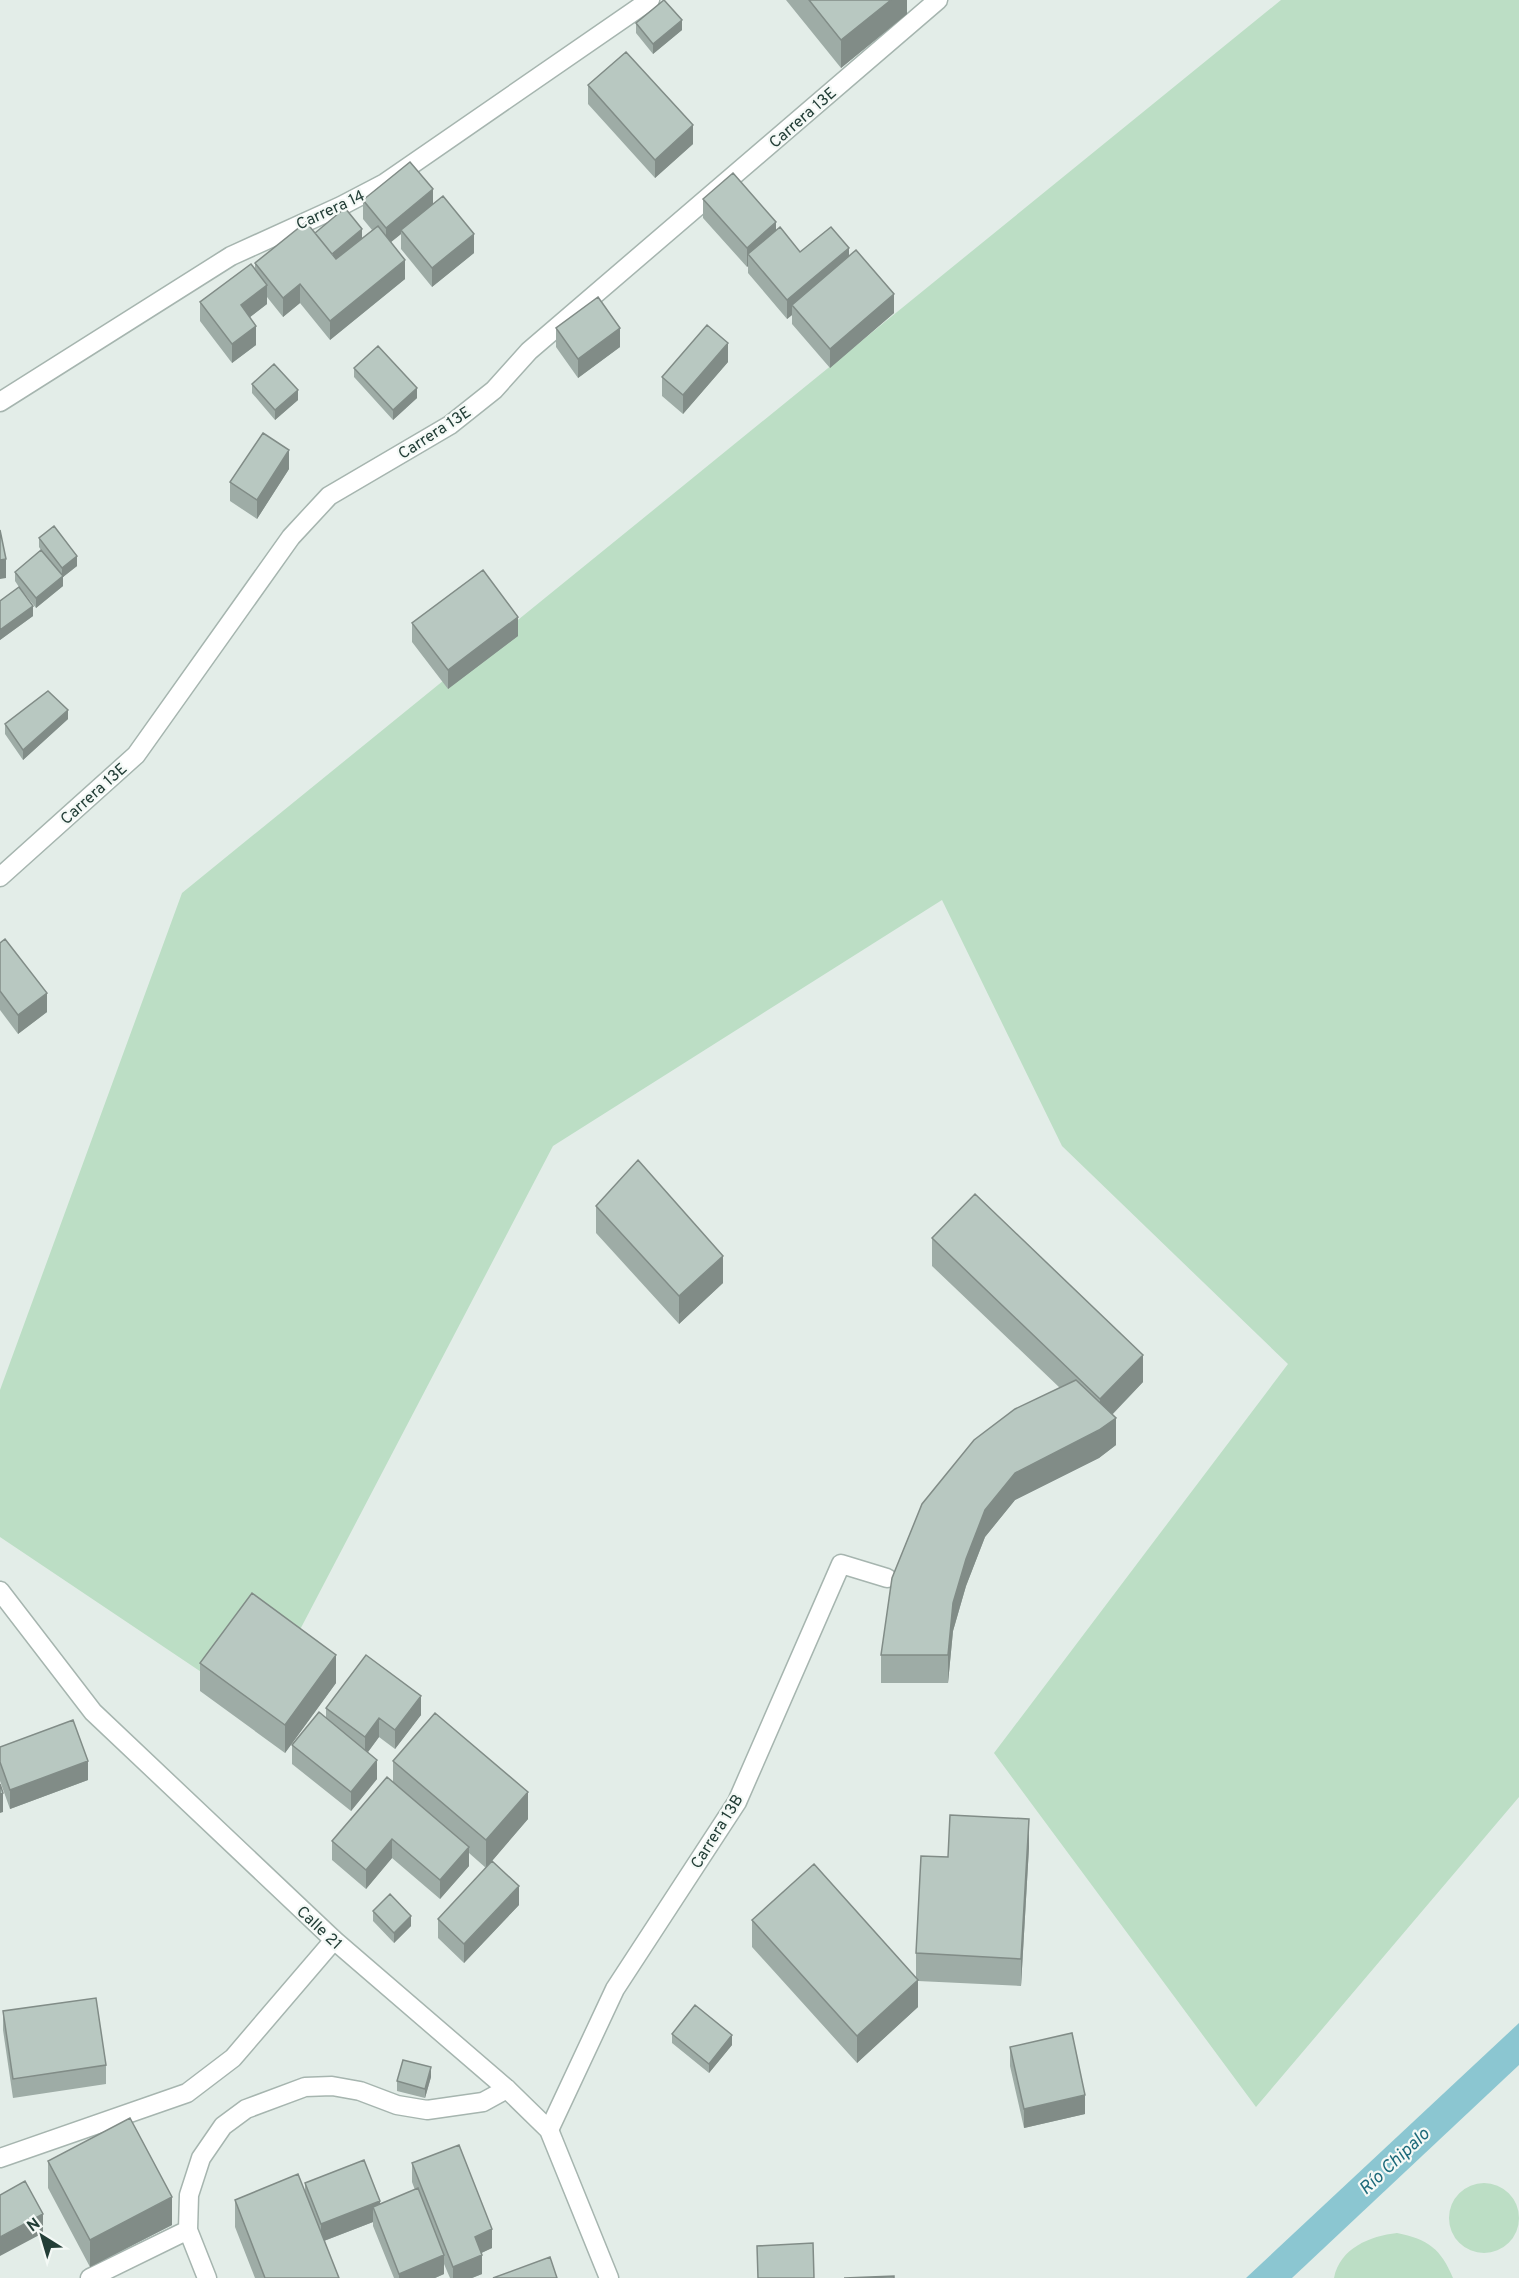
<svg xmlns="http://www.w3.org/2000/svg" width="1519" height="2278" viewBox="0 0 1519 2278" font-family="Overpass,sans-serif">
<rect width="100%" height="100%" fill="#e3ede8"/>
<path fill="#bcdec5" d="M 1281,0 L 1519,0 L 1519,1797 L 1256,2107 L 994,1753 L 1288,1364 L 1062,1146 L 942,900 L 553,1146 L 258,1710 L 0,1537 L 0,1390 L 182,893 Z
M1449 2218a35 35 0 1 1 70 0a35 35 0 1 1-70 0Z
M 1397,2233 C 1428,2239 1441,2249 1453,2278 L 1334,2278 C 1340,2248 1370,2236 1397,2233 Z"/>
<path fill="#8bc6d1" d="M 1519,2023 L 1519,2065 L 1292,2278 L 1246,2278 Z"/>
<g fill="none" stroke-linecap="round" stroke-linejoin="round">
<g stroke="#a6b5af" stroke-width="21">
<path id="minor" d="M 0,402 L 231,256 L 341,206 L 385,183 L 650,0
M 0,877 L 136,755 L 291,537 L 329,496 L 450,425 L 494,390 L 529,351 L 938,0
M 549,2130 L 615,1989 L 737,1802 L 841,1564 L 887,1578
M 0,2158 L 187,2093 L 233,2058 L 334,1940
M 90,2278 L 188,2230
M 207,2278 L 188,2230 L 189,2195 L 201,2158 L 223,2126 L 246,2109 L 305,2087 L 332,2086 L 360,2091 L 397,2105 L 427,2110 L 483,2102 L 507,2089"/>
</g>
<g stroke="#a6b5af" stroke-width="21">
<path id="tertiary" d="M 0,1591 L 93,1712 L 334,1940 L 507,2089 L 549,2130 L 609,2278"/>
</g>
<use href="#minor" stroke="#fff" stroke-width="18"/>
<use href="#tertiary" stroke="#fff" stroke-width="18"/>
</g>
<path fill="#9eaca6" d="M 786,0 L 907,0 L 907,14 L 841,68 Z
M 636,23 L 682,30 L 653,54 L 636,33 Z
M 588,85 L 693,144 L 655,178 L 588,104 Z
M 703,199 L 776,230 L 800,252 L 849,256 L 894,313 L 830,368 L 792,324 L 792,315 L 787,319 L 748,273 L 748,266 L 747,267 L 703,218 Z
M 363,200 L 433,204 L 474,253 L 432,287 L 401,249 L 401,234 L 391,242 L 405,279 L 330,340 L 300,303 L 283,317 L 267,297 L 267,304 L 250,317 L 256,345 L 232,363 L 200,321 L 200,302 L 255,270 L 255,263 L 315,233 L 362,238 L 372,230 L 363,219 Z
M 556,328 L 620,347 L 578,378 L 556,347 Z
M 728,362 L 683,414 L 662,396 L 662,377 Z
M 354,368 L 417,398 L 393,420 L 354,377 Z
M 252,384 L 298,400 L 275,420 L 252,393 Z
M 289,469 L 257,519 L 230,501 L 230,482 Z
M 39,538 L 77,566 L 63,577 L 63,586 L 36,608 L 20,588 L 33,616 L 0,640 L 0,601 L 19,587 L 15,581 L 15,572 L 41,550 L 39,547 Z
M 412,623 L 518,636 L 448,689 L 412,642 Z
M 68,719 L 23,760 L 5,734 L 5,724 Z
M 0,943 L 47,1012 L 18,1034 L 0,1010 Z
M 596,1206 L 723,1283 L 679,1324 L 596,1233 Z
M 932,1238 L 1143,1382 L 1112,1415 L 1116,1445 L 1099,1458 L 1015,1500 L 985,1537 L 966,1586 L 953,1631 L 948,1683 L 881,1683 L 881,1655 L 1060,1388 L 932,1266 Z
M 200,1663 L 336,1683 L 285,1753 L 200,1691 Z
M 326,1708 L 421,1715 L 395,1749 L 379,1737 L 368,1752 L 377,1779 L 351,1811 L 292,1764 L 292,1745 L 326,1717 Z
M 0,1747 L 88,1780 L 10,1809 L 0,1781 Z
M 393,1761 L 528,1819 L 486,1868 L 469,1853 L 469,1866 L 440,1899 L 392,1858 L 366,1889 L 332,1860 L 332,1841 L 393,1782 Z
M 1029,1847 L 1021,1986 L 918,1981 L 918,2007 L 857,2063 L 752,1947 L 752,1920 L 916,1977 L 916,1953 L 948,1857 Z
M 519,1905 L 464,1963 L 438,1938 L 438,1919 Z
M 373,1911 L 411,1926 L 394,1943 L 373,1921 Z
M 3,2011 L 106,2065 L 106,2084 L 13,2098 L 3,2030 Z
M 672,2034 L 732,2045 L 709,2073 L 672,2043 Z
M 1010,2047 L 1085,2114 L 1024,2128 L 1010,2066 Z
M 431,2077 L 425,2098 L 397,2091 L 397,2081 Z
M 48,2161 L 172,2225 L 90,2267 L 48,2188 Z
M 412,2163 L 492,2248 L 481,2253 L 482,2274 L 472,2278 L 450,2278 L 444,2264 L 444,2274 L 435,2278 L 394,2278 L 373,2226 L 373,2222 L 324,2241 L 339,2278 L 255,2278 L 235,2227 L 235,2200 L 305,2194 L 305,2183 L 380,2204 L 415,2190 L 412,2182 Z"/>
<path fill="#818c87" d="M 891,0 L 907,0 L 907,14 L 841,68 L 841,40 Z
M 682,20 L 682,30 L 653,54 L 653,44 Z
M 693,125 L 693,144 L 655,178 L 655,160 Z
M 433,189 L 433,208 L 401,230 L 401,234 L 386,246 L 386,228 Z
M 776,222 L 776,240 L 748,254 L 748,266 L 747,267 L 747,248 Z
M 362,229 L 362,238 L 330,265 L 330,255 Z
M 474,234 L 474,253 L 432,287 L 432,268 Z
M 849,248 L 849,267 L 792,305 L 792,315 L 787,319 L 787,300 Z
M 405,260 L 405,279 L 330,340 L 330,321 Z
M 300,284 L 300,303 L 283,317 L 283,298 Z
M 267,285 L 267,304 L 241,324 L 241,305 Z
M 894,294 L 894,313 L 830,368 L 830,349 Z
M 256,326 L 256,345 L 232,363 L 232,344 Z
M 620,328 L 620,347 L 578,378 L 578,359 Z
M 728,343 L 728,362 L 683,414 L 683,395 Z
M 417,388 L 417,398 L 393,420 L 393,410 Z
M 298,390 L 298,400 L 275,420 L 275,410 Z
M 289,450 L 289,469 L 257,519 L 257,500 Z
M 77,556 L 77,566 L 63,577 L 63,586 L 36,608 L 36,598 L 62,577 L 62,568 Z
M 6,559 L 6,578 L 0,579 L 0,560 Z
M 33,606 L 33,616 L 0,640 L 0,630 Z
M 518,617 L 518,636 L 448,689 L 448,670 Z
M 68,710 L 68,719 L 23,760 L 23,750 Z
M 47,993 L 47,1012 L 18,1034 L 18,1015 Z
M 723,1256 L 723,1283 L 679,1324 L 679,1296 Z
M 1143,1355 L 1143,1382 L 1100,1427 L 1100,1399 Z
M 1116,1418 L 1116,1445 L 1099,1458 L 1015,1500 L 985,1537 L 966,1586 L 953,1631 L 948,1683 L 948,1655 L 953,1603 L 966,1559 L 985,1510 L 1015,1473 Z
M 336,1655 L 336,1683 L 285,1753 L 285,1725 Z
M 421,1696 L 421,1715 L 395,1749 L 395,1730 Z
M 379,1718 L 379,1737 L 365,1756 L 365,1737 Z
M 377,1760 L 377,1779 L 351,1811 L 351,1792 Z
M 88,1761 L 88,1780 L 10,1809 L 10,1790 Z
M 528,1792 L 528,1819 L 486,1868 L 486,1840 Z
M 3,1793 L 3,1812 L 0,1813 L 0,1794 Z
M 1029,1819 L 1029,1847 L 1021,1986 L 1021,1959 Z
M 392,1839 L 392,1858 L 366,1889 L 366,1870 Z
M 469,1847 L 469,1866 L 440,1899 L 440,1880 Z
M 519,1886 L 519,1905 L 464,1963 L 464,1944 Z
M 411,1916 L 411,1926 L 394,1943 L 394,1933 Z
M 918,1980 L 918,2007 L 857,2063 L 857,2036 Z
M 732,2035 L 732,2045 L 709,2073 L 709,2064 Z
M 431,2067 L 431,2077 L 425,2098 L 425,2089 Z
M 1085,2095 L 1085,2114 L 1024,2128 L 1024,2109 Z
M 172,2197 L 172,2225 L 90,2267 L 90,2240 Z
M 380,2201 L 380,2220 L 373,2207 L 373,2222 L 321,2242 L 321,2224 Z
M 43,2214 L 43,2233 L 0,2256 L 0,2237 Z
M 492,2229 L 492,2248 L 475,2256 L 475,2237 Z
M 444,2255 L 444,2274 L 435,2278 L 399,2278 L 399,2274 Z
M 482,2255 L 482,2274 L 472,2278 L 453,2278 L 453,2267 Z"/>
<path fill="#b8c8c1" stroke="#818c87" stroke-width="1.5" d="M 664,0 L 682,20 L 653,44 L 636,23 Z
M 809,0 L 891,0 L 841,40 Z
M 626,52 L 693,125 L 655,160 L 588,85 Z
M 410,162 L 433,189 L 386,228 L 363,200 Z
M 733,173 L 776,222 L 747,248 L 703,199 Z
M 443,196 L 474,234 L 432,268 L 401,230 Z
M 345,208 L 362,229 L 332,254 L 315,233 Z
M 306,222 L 336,259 L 378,226 L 405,260 L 330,321 L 300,284 L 283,298 L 255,263 Z
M 780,227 L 800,252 L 831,227 L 849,248 L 787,300 L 748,254 Z
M 856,250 L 894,294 L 830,349 L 792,305 Z
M 251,264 L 267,285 L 241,305 L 256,326 L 232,344 L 200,302 Z
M 598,297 L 620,328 L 578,359 L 556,328 Z
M 707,325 L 728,343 L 683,395 L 662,377 Z
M 378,346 L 417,388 L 393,410 L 354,368 Z
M 274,364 L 298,390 L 275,410 L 252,384 Z
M 263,433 L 289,450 L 257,500 L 230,482 Z
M 54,526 L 77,556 L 62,568 L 39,538 Z
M 0,530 L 6,559 L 0,560 Z
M 41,550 L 63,576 L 36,598 L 15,572 Z
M 483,570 L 518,617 L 448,670 L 412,623 Z
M 19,587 L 33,606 L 0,630 L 0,601 Z
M 48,691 L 68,710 L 23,750 L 5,724 Z
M 5,939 L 47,993 L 18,1015 L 0,991 L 0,943 Z
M 638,1160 L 723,1256 L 679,1296 L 596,1206 Z
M 975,1194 L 1143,1355 L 1100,1399 L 932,1238 Z
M 1076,1380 L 1116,1418 L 1099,1430 L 1015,1473 L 985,1510 L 966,1559 L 953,1603 L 948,1655 L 881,1655 L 892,1578 L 922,1504 L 974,1440 L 1015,1409 Z
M 252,1593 L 336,1655 L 285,1725 L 200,1663 Z
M 366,1655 L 421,1696 L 395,1730 L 379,1718 L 365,1737 L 326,1708 Z
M 319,1712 L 377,1760 L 351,1792 L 292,1745 Z
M 435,1713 L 528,1792 L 486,1840 L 393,1761 Z
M 73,1720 L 88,1761 L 10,1790 L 0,1762 L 0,1747 Z
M 387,1777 L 469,1847 L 440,1880 L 392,1839 L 366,1870 L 332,1841 Z
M 0,1784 L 3,1793 L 0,1794 Z
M 950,1815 L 1029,1819 L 1021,1959 L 916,1953 L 921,1856 L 948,1857 Z
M 492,1861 L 519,1886 L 464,1944 L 438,1919 Z
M 814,1864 L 918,1980 L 857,2036 L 752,1920 Z
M 390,1894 L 411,1916 L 394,1933 L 373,1911 Z
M 96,1998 L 106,2065 L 13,2079 L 3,2011 Z
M 695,2005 L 732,2035 L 709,2064 L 672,2034 Z
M 1072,2033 L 1085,2095 L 1024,2109 L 1010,2047 Z
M 403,2060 L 431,2067 L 425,2089 L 397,2081 Z
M 130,2118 L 172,2197 L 90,2240 L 48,2161 Z
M 459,2145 L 492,2229 L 475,2237 L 482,2255 L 453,2267 L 412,2163 Z
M 364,2160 L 380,2201 L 321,2224 L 305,2183 Z
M 298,2174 L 339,2278 L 265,2278 L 235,2200 Z
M 25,2181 L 43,2214 L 0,2237 L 0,2195 Z
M 418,2188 L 444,2255 L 399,2274 L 373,2207 Z
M 813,2243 L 814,2278 L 758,2278 L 757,2246 Z
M 550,2257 L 557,2278 L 493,2278 Z
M 894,2276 L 894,2278 L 844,2278 Z"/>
<g text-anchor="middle" stroke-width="4.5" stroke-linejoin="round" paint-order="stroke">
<g font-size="16" fill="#233e37" stroke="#f4f9f6">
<text transform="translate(802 117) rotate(-41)" y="6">Carrera 13E</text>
<text transform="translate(330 209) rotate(-25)" y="6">Carrera 14</text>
<text transform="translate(434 432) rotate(-33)" y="6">Carrera 13E</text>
<text transform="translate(93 793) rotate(-42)" y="6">Carrera 13E</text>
<text transform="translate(716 1831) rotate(-58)" y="6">Carrera 13B</text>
<text transform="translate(320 1927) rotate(43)" y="6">Calle 21</text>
</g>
<g font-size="18" font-style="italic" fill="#1d6a7a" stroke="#f4f9f6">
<text transform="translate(1394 2161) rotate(-43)" y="6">Río Chipalo</text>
</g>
</g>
<g transform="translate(42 2236) rotate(323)" stroke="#f4f9f6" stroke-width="4.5" paint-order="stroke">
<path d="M0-4.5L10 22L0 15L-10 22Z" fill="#233e37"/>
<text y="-9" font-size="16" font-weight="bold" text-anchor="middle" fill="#233e37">N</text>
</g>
</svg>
